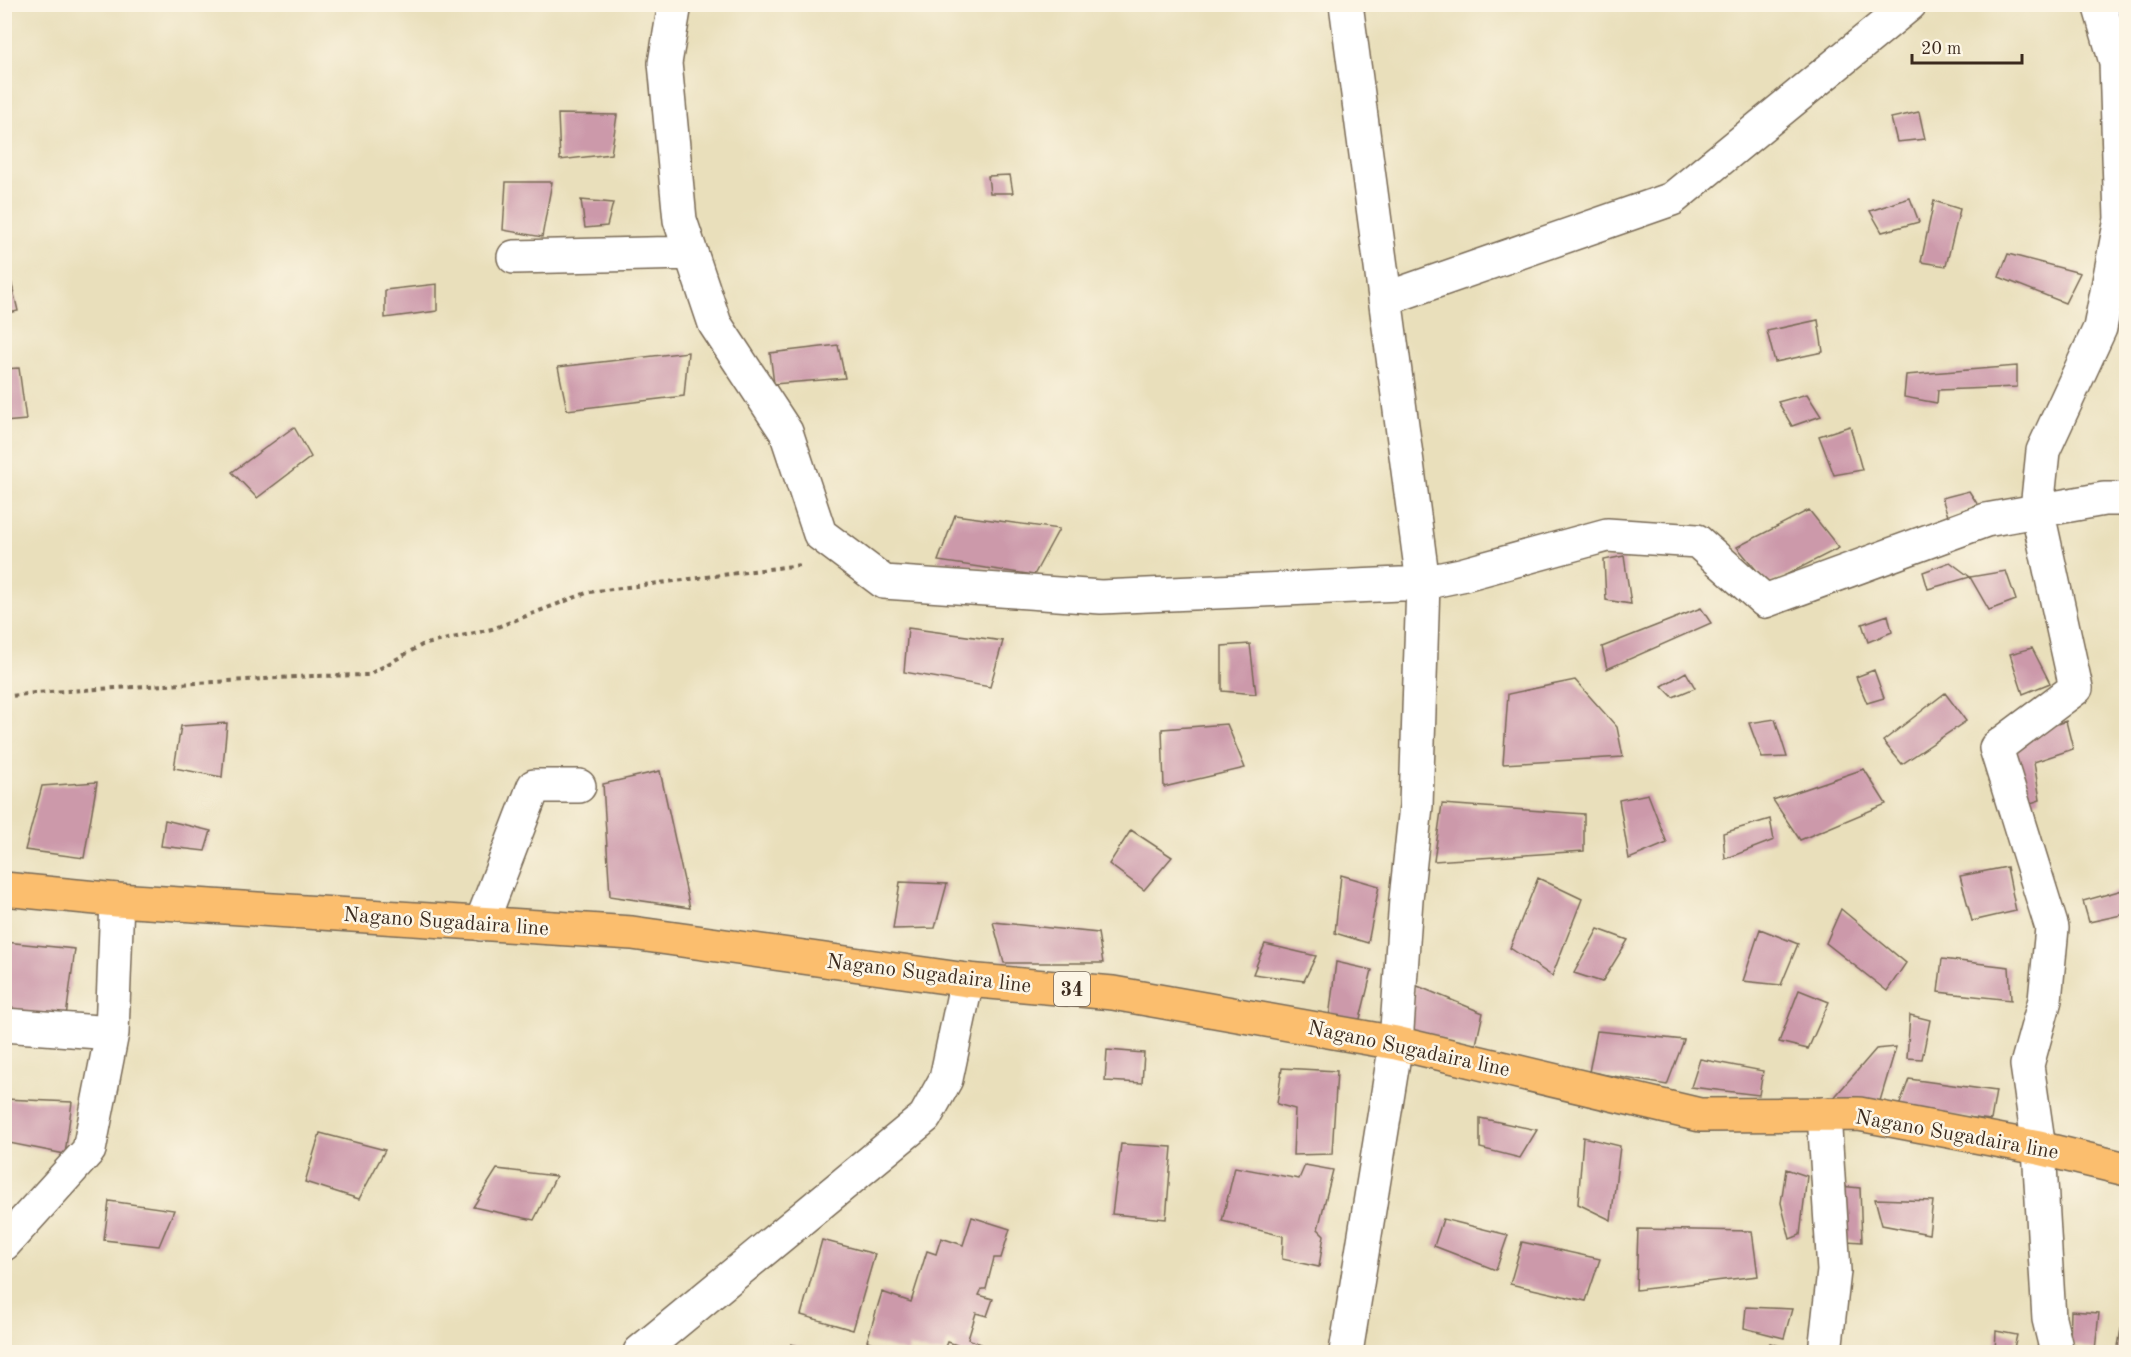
<svg xmlns="http://www.w3.org/2000/svg" width="2131" height="1357" viewBox="0 0 2131 1357" font-family="'Old Standard TT',serif">
<rect width="100%" height="100%" fill="#fcf5e5"/>
<filter id="ink" filterUnits="userSpaceOnUse"><feTurbulence type="fractalNoise" baseFrequency=".0167" numOctaves="2"/><feDisplacementMap in="SourceGraphic" scale="12" xChannelSelector="R" yChannelSelector="G"/><feConvolveMatrix kernelMatrix="1 2 1 2 8 2 1 2 1" color-interpolation-filters="sRGB"/></filter>
<filter id="wash" filterUnits="userSpaceOnUse"><feTurbulence type="fractalNoise" baseFrequency=".008" numOctaves="4" result="noise"/><feDisplacementMap in="SourceGraphic" scale="24" xChannelSelector="R" yChannelSelector="G"/><feGaussianBlur stdDeviation="1.35" result="paint"/><feColorMatrix in="noise" values="0 0 0 0 0 0 0 0 0 0 0 0 0 0 0 0 0 1.4 0 .05"/><feComposite in="paint" operator="in"/></filter>
<g filter="url(#wash)">
<rect width="100%" height="100%" fill="#e9dfbb"/>
<g id="blocks">
<path fill="#c9a" d="M 1919,112 L 1925,139 L 1897,142 L 1891,118 Z
M 558,114 L 617,115 L 611,154 L 560,160 Z
M 1010,175 L 1013,193 L 990,193 L 988,176 Z
M 506,182 L 552,182 L 542,237 L 503,230 Z
M 1910,198 L 1919,222 L 1882,232 L 1870,211 Z
M 581,200 L 613,203 L 607,226 L 585,228 Z
M 1934,201 L 1960,209 L 1946,266 L 1921,262 Z
M 4,251 L 18,311 L 4,314 Z
M 2008,254 L 2080,273 L 2065,303 L 1999,277 Z
M 437,284 L 437,311 L 385,318 L 385,290 Z
M 1818,320 L 1823,352 L 1775,362 L 1767,331 Z
M 838,345 L 845,378 L 774,384 L 770,353 Z
M 688,352 L 684,396 L 567,410 L 558,367 Z
M 2017,366 L 2017,387 L 1938,390 L 1937,403 L 1904,397 L 1906,375 Z
M 19,368 L 26,420 L 4,422 L 4,369 Z
M 1807,394 L 1821,416 L 1792,426 L 1778,402 Z
M 1850,426 L 1862,470 L 1834,475 L 1819,436 Z
M 294,427 L 311,457 L 257,498 L 232,472 Z
M 1969,491 L 1978,505 L 1948,516 L 1942,498 Z
M 1809,510 L 1839,548 L 1768,584 L 1737,547 Z
M 955,515 L 1059,529 L 1034,575 L 938,561 Z
M 1624,556 L 1631,604 L 1606,600 L 1604,560 Z
M 1950,562 L 1970,577 L 1928,589 L 1923,572 Z
M 2006,571 L 2016,600 L 1989,610 L 1970,577 Z
M 1701,608 L 1711,623 L 1607,669 L 1602,647 Z
M 1888,615 L 1892,632 L 1868,642 L 1862,624 Z
M 908,628 L 1003,641 L 990,687 L 904,672 Z
M 1250,644 L 1256,694 L 1222,691 L 1222,646 Z
M 2032,648 L 2050,683 L 2023,694 L 2010,654 Z
M 1874,670 L 1884,698 L 1867,703 L 1856,677 Z
M 1686,672 L 1695,688 L 1673,697 L 1662,686 Z
M 1575,680 L 1617,727 L 1623,757 L 1503,764 L 1508,694 Z
M 1945,693 L 1966,721 L 1902,764 L 1883,741 Z
M 1775,719 L 1787,757 L 1762,758 L 1749,723 Z
M 2066,721 L 2073,749 L 2034,762 L 2040,800 L 2025,805 L 2003,743 Z
M 227,723 L 222,777 L 174,768 L 181,726 Z
M 1227,724 L 1245,768 L 1164,787 L 1162,729 Z
M 1864,769 L 1886,804 L 1800,840 L 1773,800 Z
M 660,771 L 690,908 L 610,896 L 603,784 Z
M 97,782 L 84,858 L 25,850 L 42,786 Z
M 1648,794 L 1667,843 L 1629,859 L 1619,800 Z
M 1442,804 L 1584,814 L 1584,851 L 1434,861 Z
M 1770,819 L 1774,840 L 1725,859 L 1723,833 Z
M 165,820 L 211,831 L 205,851 L 161,846 Z
M 1131,830 L 1172,857 L 1144,890 L 1109,864 Z
M 2007,867 L 2016,911 L 1972,921 L 1960,876 Z
M 1341,875 L 1379,886 L 1368,943 L 1335,933 Z
M 1538,878 L 1582,899 L 1552,976 L 1510,948 Z
M 900,882 L 947,884 L 935,928 L 893,929 Z
M 2126,889 L 2126,914 L 2089,922 L 2083,901 Z
M 1841,909 L 1906,963 L 1887,991 L 1826,943 Z
M 993,922 L 1098,933 L 1103,963 L 1004,963 Z
M 1598,929 L 1628,940 L 1602,982 L 1574,973 Z
M 1760,929 L 1798,944 L 1781,985 L 1743,981 Z
M 5,942 L 75,949 L 65,1024 L 5,1021 Z
M 1265,944 L 1316,956 L 1304,981 L 1253,974 Z
M 1942,959 L 2009,967 L 2011,1000 L 1938,992 Z
M 1336,962 L 1372,970 L 1360,1019 L 1329,1018 Z
M 1415,985 L 1483,1013 L 1475,1049 L 1409,1030 Z
M 1799,990 L 1829,1002 L 1808,1049 L 1779,1042 Z
M 1910,1015 L 1930,1020 L 1922,1059 L 1907,1058 Z
M 1597,1031 L 1684,1040 L 1667,1085 L 1589,1072 Z
M 1896,1047 L 1880,1101 L 1832,1100 L 1876,1049 Z
M 1107,1050 L 1144,1053 L 1142,1083 L 1105,1081 Z
M 1700,1059 L 1763,1071 L 1759,1095 L 1691,1087 Z
M 1282,1068 L 1337,1071 L 1332,1154 L 1293,1155 L 1295,1109 L 1277,1104 Z
M 1909,1079 L 1996,1091 L 1991,1120 L 1898,1109 Z
M 4,1099 L 72,1102 L 65,1154 L 4,1142 Z
M 1480,1118 L 1537,1130 L 1520,1158 L 1480,1148 Z
M 320,1133 L 385,1150 L 359,1199 L 305,1182 Z
M 1583,1137 L 1620,1146 L 1611,1220 L 1578,1204 Z
M 1121,1144 L 1172,1147 L 1166,1219 L 1112,1214 Z
M 1305,1165 L 1333,1170 L 1318,1229 L 1324,1235 L 1319,1267 L 1282,1259 L 1283,1236 L 1222,1221 L 1235,1167 L 1299,1179 Z
M 497,1169 L 556,1176 L 534,1220 L 473,1207 Z
M 1786,1169 L 1807,1176 L 1800,1235 L 1790,1239 L 1781,1203 Z
M 1829,1185 L 1860,1188 L 1862,1242 L 1814,1239 Z
M 1875,1199 L 1933,1201 L 1929,1234 L 1882,1225 Z
M 109,1201 L 174,1210 L 159,1246 L 104,1240 Z
M 972,1217 L 1010,1229 L 1001,1258 L 994,1258 L 986,1289 L 982,1289 L 979,1295 L 993,1299 L 987,1316 L 976,1313 L 968,1339 L 981,1344 L 978,1352 L 955,1352 L 957,1345 L 948,1342 L 944,1352 L 930,1352 L 909,1346 L 908,1352 L 906,1352 L 867,1341 L 882,1292 L 911,1302 L 927,1251 L 936,1254 L 941,1238 L 963,1245 Z
M 1443,1219 L 1508,1235 L 1496,1270 L 1434,1246 Z
M 1638,1229 L 1752,1231 L 1758,1276 L 1636,1290 Z
M 822,1240 L 875,1254 L 853,1330 L 801,1315 Z
M 1522,1242 L 1600,1259 L 1586,1301 L 1510,1284 Z
M 1746,1307 L 1792,1309 L 1784,1338 L 1744,1328 Z
M 2071,1311 L 2099,1313 L 2095,1350 L 2070,1343 Z
M 2121,1329 L 2126,1330 L 2126,1352 L 2117,1352 Z
M 1996,1331 L 2017,1335 L 2013,1352 L 1995,1352 Z
M 1770,1343 L 1801,1352 L 1766,1352 Z
M 791,1344 L 819,1352 L 789,1352 Z"/>
</g>
</g>
<g filter="url(#ink)">
<use href="#blocks" fill-opacity="0" stroke="#786955" stroke-width="1.5"/>
<g fill="none" stroke-linecap="round" stroke-linejoin="round">
<g stroke="#786955" stroke-width="36">
<path id="minor" d="M 675,4 L 665,63 L 680,220 L 715,324 L 786,432 L 820,534 L 884,582 L 1101,597 L 1423,583 L 1461,575 L 1607,535 L 1697,541 L 1765,601 L 1986,520 L 2104,499 L 2126,499
M 514,257 L 691,253
M 1385,299 L 1672,199 L 1910,4
M 481,924 L 534,786 L 579,786
M 4,1025 L 112,1033
M 1824,1114 L 1834,1271 L 1825,1352
M 4,1244 L 89,1150 L 112,1033 L 117,900
M 640,1352 L 925,1117 L 946,1079 L 967,980
M 1346,1352 L 1396,1043 L 1406,899 L 1416,806 L 1423,583 L 1346,4
M 2057,1352 L 2049,1319 L 2039,1148 L 2027,1065 L 2045,1000 L 2052,928 L 1996,748 L 2076,688 L 2037,509 L 2043,451 L 2100,328 L 2121,219 L 2116,62 L 2099,4"/>
</g>
<g stroke="#786955" stroke-width="36">
<path id="major" d="M 4,889 L 117,900 L 632,933 L 967,980 L 1113,993 L 1396,1043 L 1700,1115 L 1859,1114 L 2039,1148 L 2126,1169"/>
</g>
<path stroke="#786955" stroke-width="4" stroke-dasharray="4.5 4.5" stroke-linecap="butt" d="M 4,697 L 34,693 L 312,676 L 368,675 L 422,645 L 492,629 L 589,592 L 800,565"/>
<use href="#minor" stroke="#fff" stroke-width="33"/>
<use href="#major" stroke="#fbbe6e" stroke-width="33"/>
</g>
</g>
<g text-anchor="middle" stroke-width="5" stroke-linejoin="round" paint-order="stroke">
<rect fill="#fcf5e5" stroke="#75675a" stroke-width="1.5" x="1054" y="972" width="36" height="34" rx="4.5"/>
<g font-size="20" font-weight="bold" fill="#3b2a1e">
<text x="1072" y="996">34</text>
</g>
<g font-size="21" fill="#3b2a1e" stroke="#fcf5e5">
<text transform="translate(446 921) rotate(4)" y="7">Nagano Sugadaira line</text>
<text transform="translate(929 973) rotate(7)" y="7">Nagano Sugadaira line</text>
<text transform="translate(1409 1048) rotate(12)" y="7">Nagano Sugadaira line</text>
<text transform="translate(1957 1134) rotate(10)" y="7">Nagano Sugadaira line</text>
</g>
</g>
<rect width="2131" height="1357" fill="none" stroke="#fcf5e5" stroke-width="24"/>
<path d="M1912 54v9h110v-9" fill="none" stroke="#3b2a1e" stroke-width="3"/>
<text x="1921" y="54" font-size="18" fill="#3b2a1e" stroke="#fcf5e5" stroke-width="4.5" paint-order="stroke">20 m</text>
</svg>
